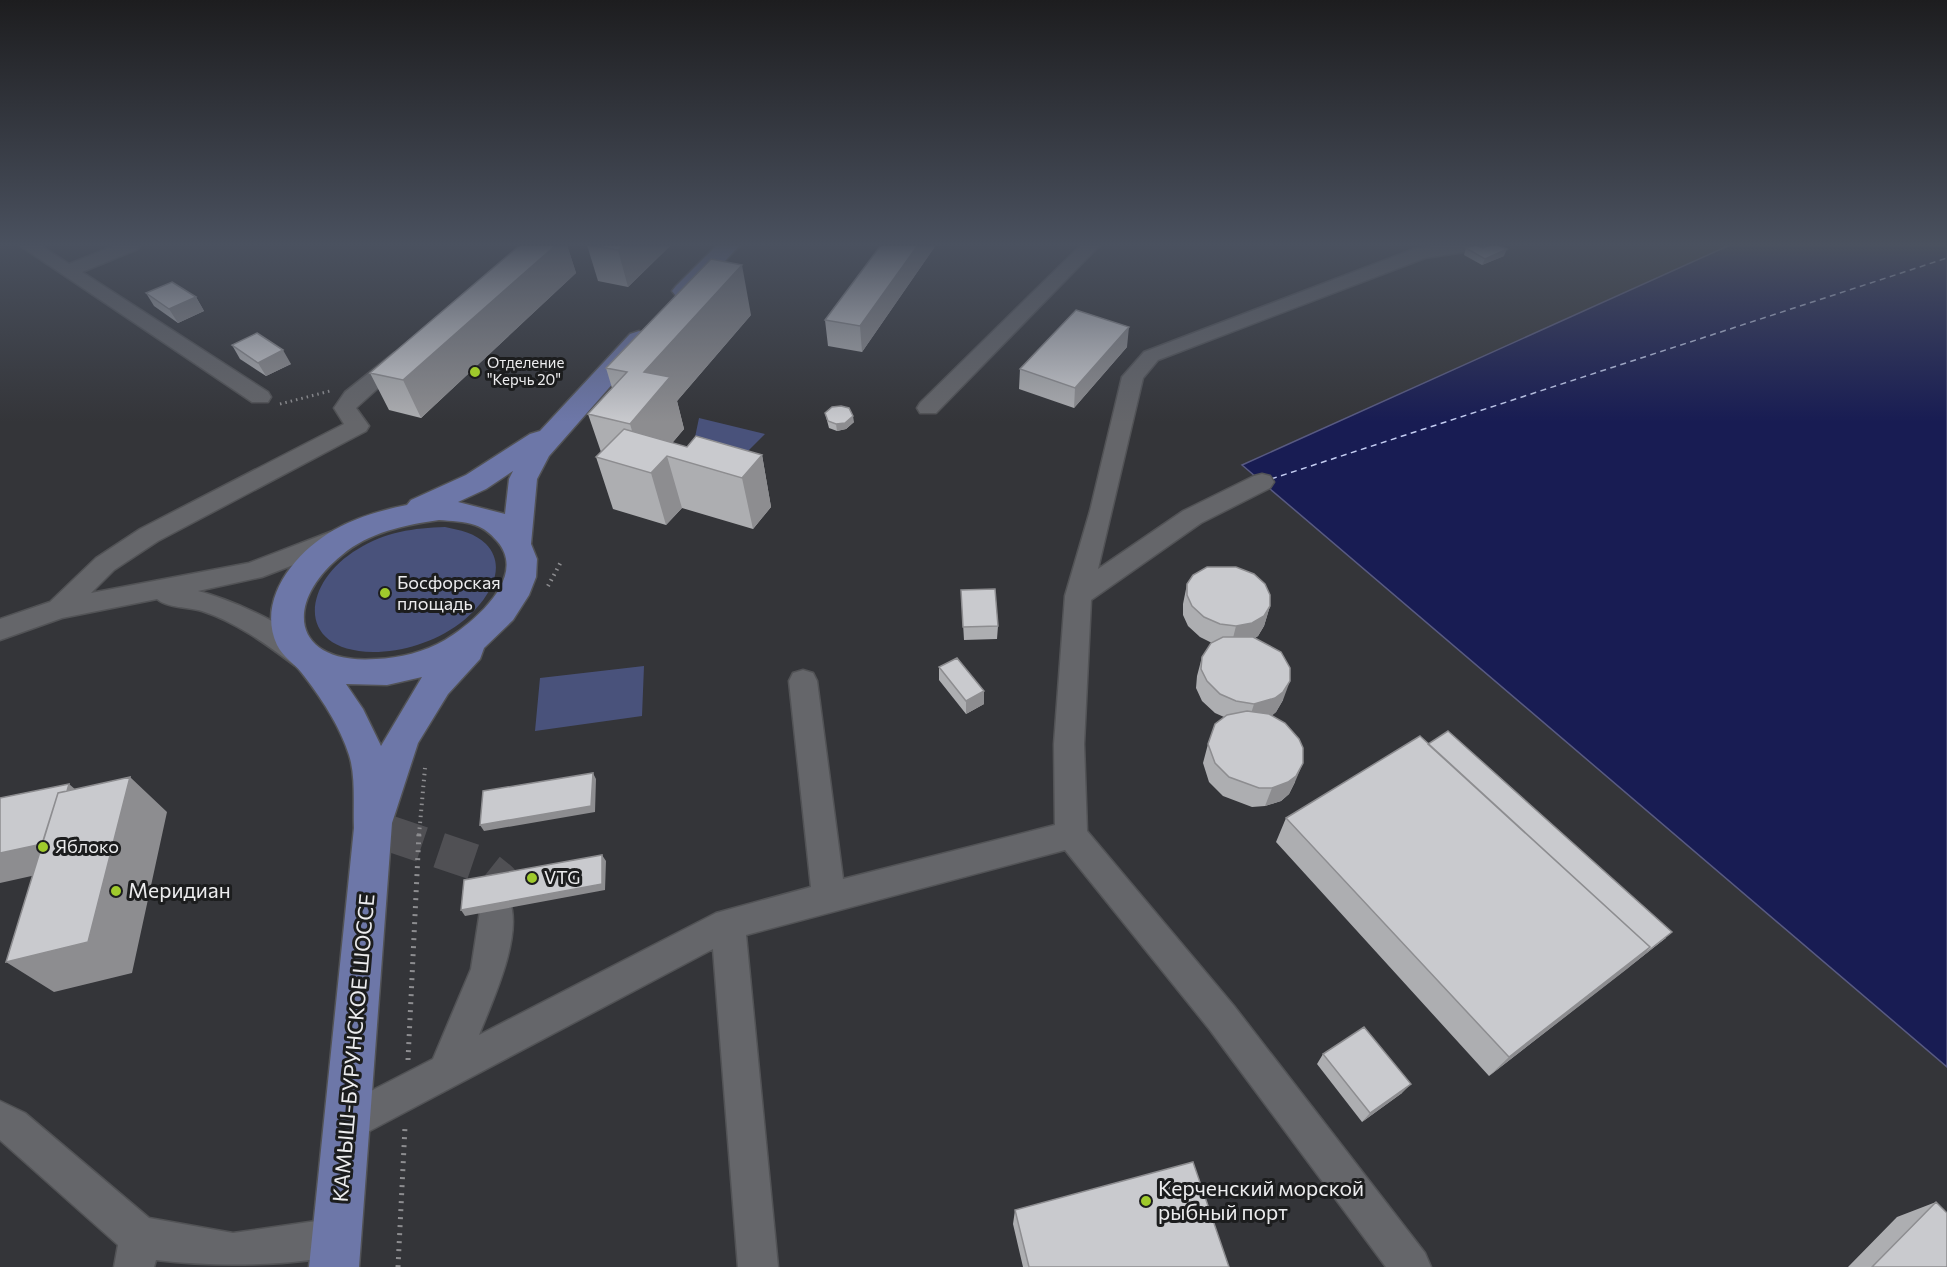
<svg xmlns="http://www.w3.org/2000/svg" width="1947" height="1267" viewBox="0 0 1947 1267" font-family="Commissioner,sans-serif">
<rect width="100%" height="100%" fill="#343539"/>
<path fill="#49527b" d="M 699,418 L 765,434 L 730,469 L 689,466 Z
M 445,527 C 460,530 475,533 486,544 C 512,571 481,608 459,624 C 435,642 402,652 373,652 C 294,651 302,582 358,549 C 385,532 414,528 445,527 Z
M 644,666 L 642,716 L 535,731 L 540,678 Z"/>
<path fill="#181c53" stroke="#585a82" stroke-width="1.5" d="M 1730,245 L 1947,245 L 1947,1067 L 1242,465 Z"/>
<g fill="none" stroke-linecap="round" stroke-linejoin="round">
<path stroke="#c4cdf2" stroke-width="1.5" stroke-dasharray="6 4.5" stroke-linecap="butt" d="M 1271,479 L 1947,258"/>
<path stroke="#505054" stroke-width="28" stroke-dasharray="28 14" stroke-linecap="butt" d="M 373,828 L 393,835"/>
<path stroke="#505054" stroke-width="36" stroke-dasharray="36 18" stroke-linecap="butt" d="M 388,833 L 480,864 L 500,880 L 497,907"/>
<g stroke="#525356" stroke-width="3">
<path id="minor" d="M 19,245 L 40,245 L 69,264 L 116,245 L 140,245 L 138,249 L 82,272 L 268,392 L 271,397 L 268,402 L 252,402 Z
M 1081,245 L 1100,245 L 936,413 L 920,413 L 917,408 L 920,403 Z
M 1439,245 L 1480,245 L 1471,251 L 1425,258 L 1158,360 L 1143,378 L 1098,569 L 1183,511 L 1254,476 L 1262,474 L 1270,476 L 1274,482 L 1270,488 L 1201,523 L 1091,600 L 1084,744 L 1087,831 L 1234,1006 L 1425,1253 L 1431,1267 L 1386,1267 L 1210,1030 L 1065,850 L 746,935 L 778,1267 L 738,1267 L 713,949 L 360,1136 L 347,1142 L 334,1136 L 328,1123 L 334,1110 L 433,1059 L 471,969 L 480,911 L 485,900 L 497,896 L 509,900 C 524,934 492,1002 479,1035 L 716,913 L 811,887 L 789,681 L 793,673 L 803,670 L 813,673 L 817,681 L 843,879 L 1055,825 L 1054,744 L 1065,596 L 1090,511 L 1122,377 L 1144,352 L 1414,249 Z
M 401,351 L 408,353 L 411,357 L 408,361 L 356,408 L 369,426 L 366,431 L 158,541 L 114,570 L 91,593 L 249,563 L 330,532 L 339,529 L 348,532 L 351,538 L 348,544 L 262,577 L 198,591 C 229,599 302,629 318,658 L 314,665 L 304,669 L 294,665 C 266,644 236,622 202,611 C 189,607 167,608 157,599 L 62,618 L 0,640 L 0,619 L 50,602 L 96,558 L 140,529 L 344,424 L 334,408 L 345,392 L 394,353 Z
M 0,1101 L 25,1113 L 149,1218 L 233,1233 L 337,1218 L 351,1224 L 357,1238 L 351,1252 C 296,1267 214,1267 156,1260 L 154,1267 L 114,1267 L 118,1245 L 0,1140 Z"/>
</g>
<g stroke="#525356" stroke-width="3">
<path id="major" d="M 717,245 L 740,245 L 692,296 L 684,298 L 676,296 L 672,291 L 676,286 Z
M 639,331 L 648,334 L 652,339 L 549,456 L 537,479 L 531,544 L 537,559 L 536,577 L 529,595 L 513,620 L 484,648 L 480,659 L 448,694 L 418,743 L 392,823 L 359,1267 L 309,1267 L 354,828 C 353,806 356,776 349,755 C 340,726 320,696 301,672 C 294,663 283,657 277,645 C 256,600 295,552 334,530 C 357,517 382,510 407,505 L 411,500 L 466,475 L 530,434 L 540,431 L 630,334 ZM 513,471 L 509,479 L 505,514 L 458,502 L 486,489 ZM 439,520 C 451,521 464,521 475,525 C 484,528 490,533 497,541 C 529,577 473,623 445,640 C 424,652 400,658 376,659 C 291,665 283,602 342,555 C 369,532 405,525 439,520 ZM 422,677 L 381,746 L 363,709 L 346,684 L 387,685 Z"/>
</g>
<path stroke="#8d8d90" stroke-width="3" stroke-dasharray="1.5 4" stroke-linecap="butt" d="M 280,404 L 330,391"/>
<path stroke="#8d8d90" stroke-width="4" stroke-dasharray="1.5 4.5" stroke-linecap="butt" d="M 548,586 L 562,560
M 419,835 L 425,768"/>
<path stroke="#8d8d90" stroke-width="5" stroke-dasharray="2 6" stroke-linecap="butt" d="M 408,1060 L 419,833
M 398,1267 L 405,1127"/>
<use href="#minor" fill="#65666a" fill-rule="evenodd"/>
<use href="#major" fill="#6d77a8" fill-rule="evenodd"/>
</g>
<path fill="#adaeb1" d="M 520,245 L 567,245 L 576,273 L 421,418 L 389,410 L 370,373 Z
M 587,245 L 671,245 L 628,287 L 598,281 Z
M 881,245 L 936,245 L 862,352 L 828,346 L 825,320 Z
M 1483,245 L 1498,245 L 1504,256 L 1482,265 L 1464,255 L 1466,248 L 1482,248 Z
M 146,293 L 196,297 L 204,311 L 178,323 L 154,306 Z
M 751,315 L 677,401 L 684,429 L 672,443 L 687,447 L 762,455 L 771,507 L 753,529 L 682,508 L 666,525 L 613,509 L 596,457 L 601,452 L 588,414 L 612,388 L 606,368 Z
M 232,345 L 291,364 L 266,376 L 240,359 Z
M 1127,347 L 1074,408 L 1019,389 L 1020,369 Z
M 825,413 L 854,422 L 846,429 L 837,431 L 829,428 Z
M 1187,584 L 1270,606 L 1264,626 L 1258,636 L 1255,638 L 1283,700 L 1276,712 L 1271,716 L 1295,782 L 1289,794 L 1281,801 L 1265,806 L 1252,807 L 1223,796 L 1209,782 L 1203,763 L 1208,744 L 1224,717 L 1215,713 L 1202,701 L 1196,688 L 1197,676 L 1202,657 L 1212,643 L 1200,637 L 1188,626 L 1183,615 L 1183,604 Z
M 961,590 L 998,626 L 997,639 L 964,640 Z
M 939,667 L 984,691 L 984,704 L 966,714 L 939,680 Z
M 1286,818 L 1666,938 L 1489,1076 L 1276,842 Z
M 1323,1054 L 1402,1093 L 1362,1122 L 1317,1064 Z
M 1936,1202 L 1947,1267 L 1848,1267 L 1897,1217 Z
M 1015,1210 L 1229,1267 L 1023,1267 L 1013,1224 Z"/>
<path fill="#8d8d90" d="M 556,245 L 567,245 L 576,273 L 421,418 L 403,380 Z
M 624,245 L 671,245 L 628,287 L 618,250 Z
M 918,245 L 936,245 L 862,352 L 860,326 Z
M 1507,249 L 1504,256 L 1482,265 L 1485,259 Z
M 742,265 L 751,315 L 677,401 L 684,429 L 648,472 L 644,471 L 630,424 L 644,372 Z
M 196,297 L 204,311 L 178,323 L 169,309 Z
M 1129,327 L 1127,347 L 1074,408 L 1075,388 Z
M 283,350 L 291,364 L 266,376 L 258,363 Z
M 853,416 L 854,422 L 846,429 L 837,431 L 836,424 Z
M 762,455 L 771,507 L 753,529 L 742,478 Z
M 667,456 L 682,508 L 666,525 L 651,473 Z
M 1270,606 L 1264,626 L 1258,636 L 1246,643 L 1231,646 L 1236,626 Z
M 1290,681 L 1283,700 L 1276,712 L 1269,718 L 1248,723 L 1254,704 Z
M 984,691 L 984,704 L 966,714 L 966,701 Z
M 1303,763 L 1295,782 L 1289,794 L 1281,801 L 1265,806 L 1272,788 Z
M 593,773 L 596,779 L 595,812 L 484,831 L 480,825 Z
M 130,777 L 167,812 L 132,973 L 54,992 L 6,962 Z
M 69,784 L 97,808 L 81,865 L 0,883 L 0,853 Z
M 602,855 L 606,861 L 605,890 L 465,916 L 461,910 Z
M 1672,932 L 1627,969 L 1489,1076 L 1509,1057 L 1650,947 Z
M 1411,1084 L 1402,1093 L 1362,1122 L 1370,1113 Z"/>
<path fill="#c9cace" stroke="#8d8d90" stroke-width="1.5" d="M 520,245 L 556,245 L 403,380 L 370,373 Z
M 589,245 L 624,245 L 618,250 Z
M 881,245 L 918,245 L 860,326 L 825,320 Z
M 1476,245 L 1483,248 L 1488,246 L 1486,245 L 1498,245 L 1507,249 L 1485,259 L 1466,248 Z
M 711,259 L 742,265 L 644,372 L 670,377 L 630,424 L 588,414 L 627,372 L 606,368 Z
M 172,282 L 196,297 L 169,309 L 146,293 Z
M 1076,310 L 1129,327 L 1075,388 L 1020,369 Z
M 257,333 L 283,350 L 258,363 L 232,345 Z
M 841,406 L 849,408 L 853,416 L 845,423 L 836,424 L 828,421 L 825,413 L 832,407 Z
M 624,429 L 687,447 L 696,436 L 762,455 L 742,478 L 667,456 L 651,473 L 596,457 Z
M 1207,567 L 1236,567 L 1254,574 L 1265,584 L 1270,595 L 1270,606 L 1264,616 L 1252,623 L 1236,626 L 1220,624 L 1204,617 L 1192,606 L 1187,595 L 1187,584 L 1193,575 Z
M 995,589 L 998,626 L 963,627 L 961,590 Z
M 1223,637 L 1253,637 L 1281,652 L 1290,668 L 1290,681 L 1283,692 L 1275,698 L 1254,704 L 1236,701 L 1220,694 L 1207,681 L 1201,669 L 1202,657 L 1211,643 Z
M 957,658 L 984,691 L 966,701 L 939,667 Z
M 1247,711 L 1269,714 L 1285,723 L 1299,739 L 1303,748 L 1303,763 L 1296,776 L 1288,782 L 1272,788 L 1259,788 L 1229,777 L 1215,763 L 1208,744 L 1215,724 L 1227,715 Z
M 1448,731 L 1672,932 L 1633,963 L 1650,947 L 1428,744 Z
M 1420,736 L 1650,947 L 1509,1057 L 1286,818 Z
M 593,773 L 591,806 L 480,825 L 483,791 Z
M 130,777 L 88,942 L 6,962 L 58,793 Z
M 69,784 L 67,791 L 58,793 L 42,844 L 0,853 L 0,798 Z
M 602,855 L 602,884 L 461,910 L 464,880 Z
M 1364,1027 L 1411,1084 L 1370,1113 L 1323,1054 Z
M 1193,1162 L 1229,1267 L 1029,1267 L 1015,1210 Z
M 1936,1202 L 1947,1213 L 1947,1267 L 1872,1267 Z"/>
<linearGradient id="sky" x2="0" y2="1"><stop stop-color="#1d1d1f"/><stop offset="0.58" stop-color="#4a515f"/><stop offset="1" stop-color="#4a515f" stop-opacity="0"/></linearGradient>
<rect width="1947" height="422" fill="url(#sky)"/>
<g fill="#9fca2c" stroke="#1c1d1e" stroke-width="2">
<circle cx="475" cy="372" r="6"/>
<circle cx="385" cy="593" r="6"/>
<circle cx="43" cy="847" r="6"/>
<circle cx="532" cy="878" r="6"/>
<circle cx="116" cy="891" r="6"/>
<circle cx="1146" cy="1201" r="6"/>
</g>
<g text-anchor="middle" stroke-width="6" stroke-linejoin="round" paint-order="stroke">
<g font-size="15" fill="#ececee" stroke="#1c1d1e" text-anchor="start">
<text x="487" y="368">Отделение<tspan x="487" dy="17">"Керчь 20"</tspan></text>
</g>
<g font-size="18" fill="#ececee" stroke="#1c1d1e" text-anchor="start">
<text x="397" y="589">Босфорская<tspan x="397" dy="21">площадь</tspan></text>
<text x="55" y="853">Яблоко</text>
<text x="544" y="884">VTG</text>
</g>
<g font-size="21" fill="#ececee" stroke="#1c1d1e" text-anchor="start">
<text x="128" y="898">Меридиан</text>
<text x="1158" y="1196">Керченский морской<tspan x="1158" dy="24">рыбный порт</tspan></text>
</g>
<g font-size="21" fill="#ececee" stroke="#1c1d1e">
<text transform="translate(354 1048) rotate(-85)" y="7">КАМЫШ-БУРУНСКОЕ ШОССЕ</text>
</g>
</g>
</svg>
